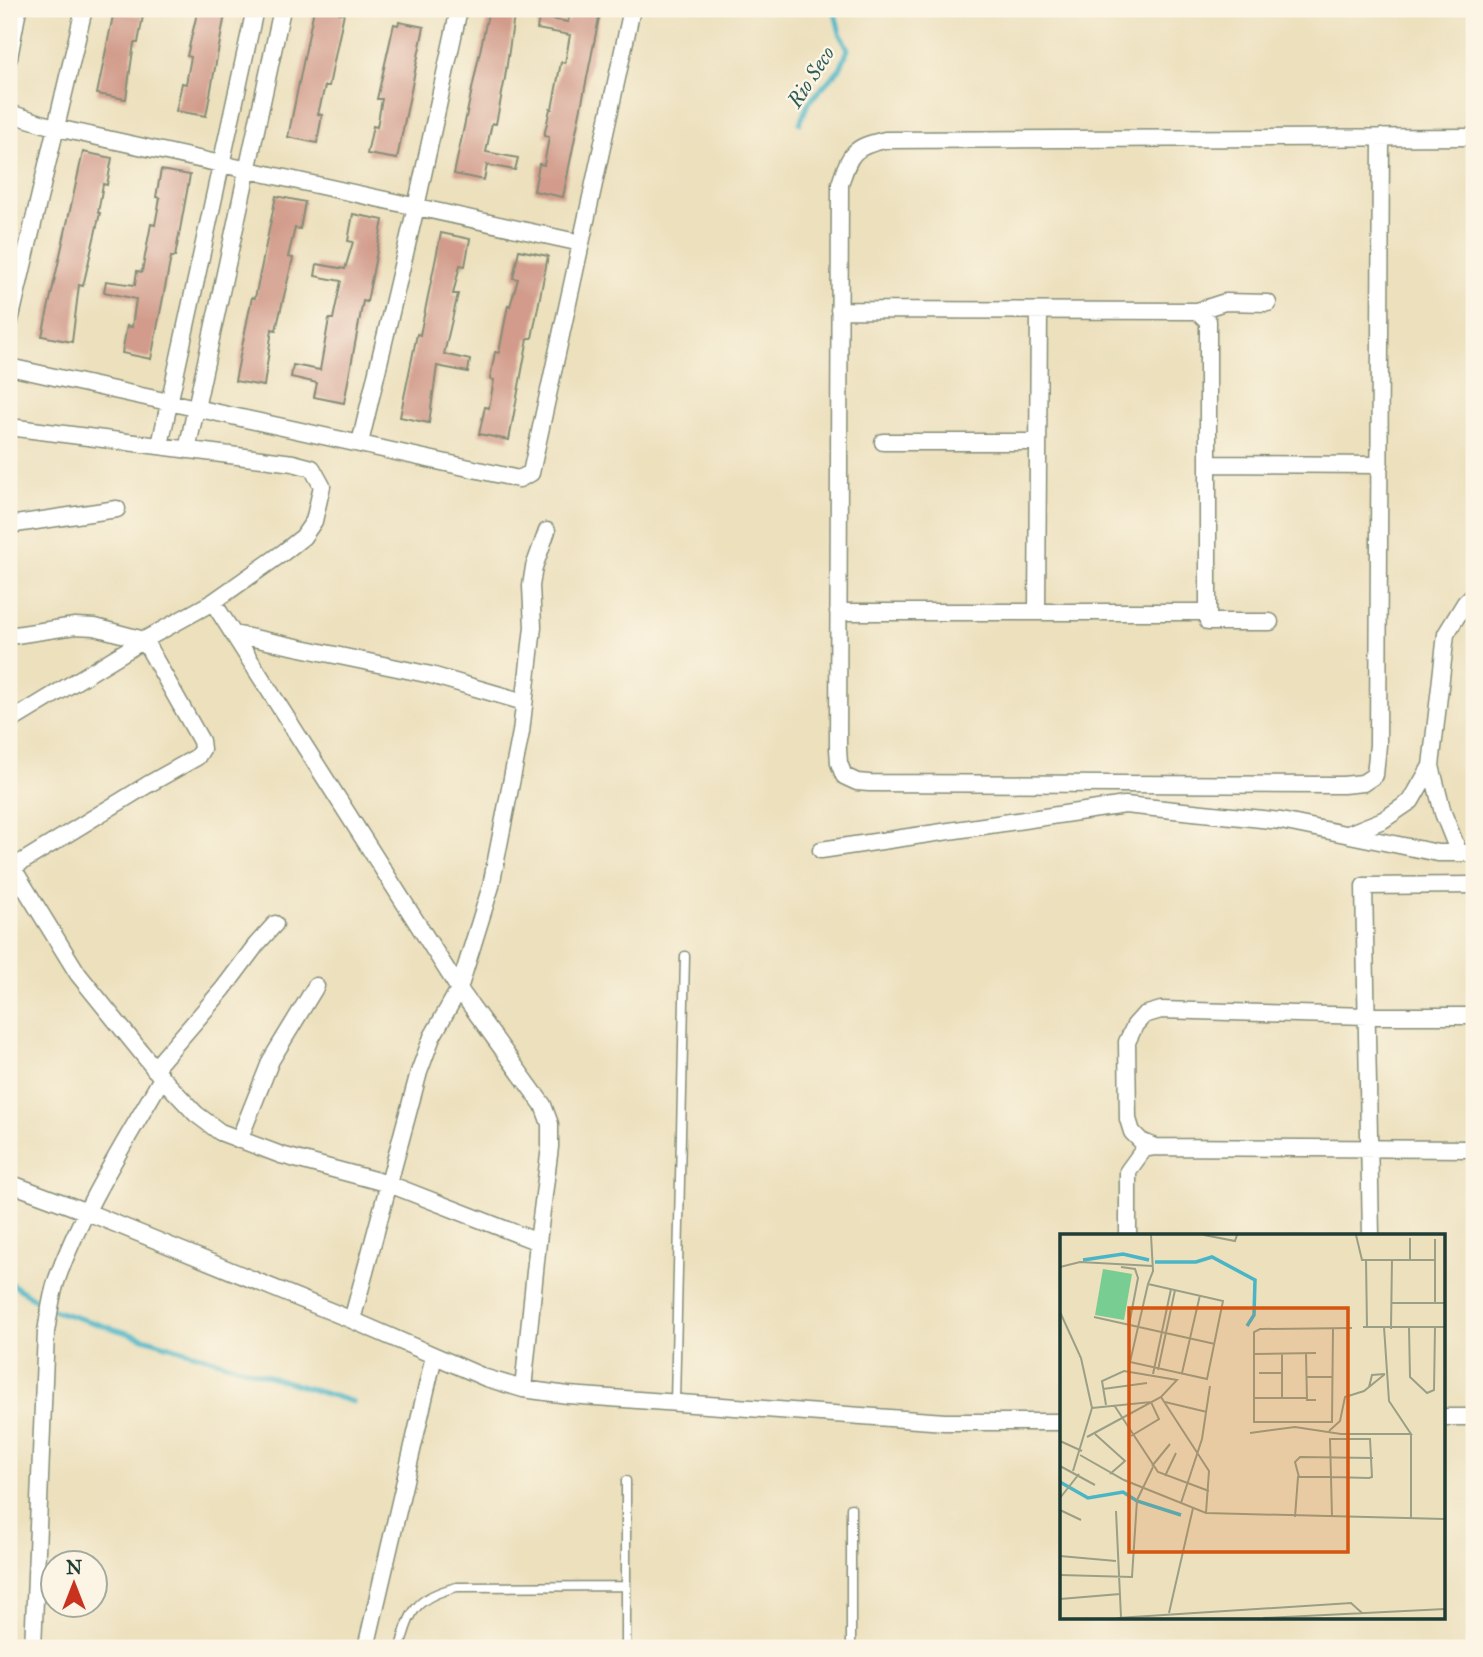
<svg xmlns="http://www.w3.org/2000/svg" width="1483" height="1657" viewBox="0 0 1483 1657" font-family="'IM FELL Great Primer',serif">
<rect width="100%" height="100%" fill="#fcf5e5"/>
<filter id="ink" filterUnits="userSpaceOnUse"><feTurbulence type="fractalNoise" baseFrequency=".0143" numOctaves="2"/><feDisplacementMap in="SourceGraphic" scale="14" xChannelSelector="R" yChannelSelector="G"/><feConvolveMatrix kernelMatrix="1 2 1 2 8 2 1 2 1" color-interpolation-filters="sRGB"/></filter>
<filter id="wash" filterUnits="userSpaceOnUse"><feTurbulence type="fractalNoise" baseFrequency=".00686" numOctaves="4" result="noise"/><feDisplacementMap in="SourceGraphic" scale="28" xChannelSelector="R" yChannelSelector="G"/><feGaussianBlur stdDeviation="1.57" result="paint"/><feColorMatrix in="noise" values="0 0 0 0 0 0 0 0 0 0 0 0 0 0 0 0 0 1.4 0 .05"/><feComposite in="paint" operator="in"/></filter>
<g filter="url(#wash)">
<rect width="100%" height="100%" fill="#ece0bd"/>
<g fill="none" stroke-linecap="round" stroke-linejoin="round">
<path stroke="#49b5c6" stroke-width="5" d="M 800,123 L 808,103 L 841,67 L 848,49 L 840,33 L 834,9
M 9,1282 L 49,1309 L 353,1402"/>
</g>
<g id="blocks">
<path fill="#d29b8b" d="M 198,9 L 226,9 L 206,116 L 176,111 L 182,83 L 186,84 L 191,57 L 187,56 Z
M 314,9 L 340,9 L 339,13 L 344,13 L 329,86 L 325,86 L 318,114 L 322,115 L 317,143 L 288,137 Z
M 489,9 L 515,9 L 505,78 L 496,124 L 492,123 L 486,152 L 518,158 L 515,170 L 487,165 L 484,180 L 454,174 Z
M 571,9 L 600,13 L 563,197 L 534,191 L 539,164 L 544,165 L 549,137 L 544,136 L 550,109 L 552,109 L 561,62 L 565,63 L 570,35 L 537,29 L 539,17 L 568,22 Z
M 114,11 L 143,16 L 138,43 L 134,43 L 126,99 L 97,94 Z
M 399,22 L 424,27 L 397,159 L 367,154 L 373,126 L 377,127 L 382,99 L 377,99 L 394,24 L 398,25 Z
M 83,152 L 112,158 L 107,185 L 103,184 L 98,213 L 100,213 L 83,286 L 79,285 L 72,342 L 42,336 Z
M 161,170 L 190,175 L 175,257 L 171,257 L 151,359 L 122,353 L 127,326 L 132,327 L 136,299 L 104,292 L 106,281 L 135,285 L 137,271 L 142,272 L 151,224 L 155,225 L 160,198 L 156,197 Z
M 276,196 L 305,202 L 300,229 L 295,228 L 288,257 L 293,258 L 276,330 L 272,329 L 264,386 L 235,381 L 252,297 L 255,298 Z
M 353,214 L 383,220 L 367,302 L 363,301 L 344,403 L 314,397 L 317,383 L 291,377 L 293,365 L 320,370 L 329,319 L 333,319 L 341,281 L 315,276 L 317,264 L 345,269 L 353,242 L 348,241 Z
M 441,233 L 470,239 L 465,266 L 460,265 L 453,294 L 458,294 L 444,354 L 470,360 L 468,372 L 437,366 L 429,423 L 400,417 L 417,334 L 420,335 Z
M 519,250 L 548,256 L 532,338 L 528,338 L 509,440 L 479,434 L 485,407 L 489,408 L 494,380 L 490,379 L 495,352 L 499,353 L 508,305 L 510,306 L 518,279 L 513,278 Z"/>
</g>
</g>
<g filter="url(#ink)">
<use href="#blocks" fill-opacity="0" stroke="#868e78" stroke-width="2"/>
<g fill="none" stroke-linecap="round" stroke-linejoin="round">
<g stroke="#868e78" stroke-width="11">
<path id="lane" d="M 675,1402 L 685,956
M 626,1481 L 626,1648
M 400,1648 C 410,1610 416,1597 457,1587 L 624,1586
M 851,1648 L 851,1508"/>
</g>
<g stroke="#868e78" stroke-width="19">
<path id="street" d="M 9,58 L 18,9
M 9,113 L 57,128 L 581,243
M 1381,137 L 1378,745 L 1375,775 L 1363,783 L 1343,785 L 869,783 L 857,782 L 844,776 L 839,763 L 838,748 L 840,184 C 850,154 852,147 885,140 L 1474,137
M 839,310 L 1197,311 L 1225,302 L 1268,303
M 1197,311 L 1208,321 L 1208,622 L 1270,622
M 9,325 L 84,9
M 9,367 L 519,479 L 531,473 L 632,9
M 9,427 L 293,463 L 312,468 L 322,486 L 314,521 L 303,537 L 284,552 L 213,602 L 144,640 L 9,722
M 883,442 L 1038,442
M 360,443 L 416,207 L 459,9
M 160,445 L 255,9
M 187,450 L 282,9
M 1208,464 L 1380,465
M 9,525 L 117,509
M 213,602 L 459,989 L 543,1105 L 550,1124 L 550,1147 L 538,1242 L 523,1389
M 1037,611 L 1039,311
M 838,612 L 1208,612
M 234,634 L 431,675 L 524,702
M 9,636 L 75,626 L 95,627 L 144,640 L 201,741 L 202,749 L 197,757 L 147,785 L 12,868
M 1431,766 L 1443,813 L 1459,853
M 1348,834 L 1383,820 L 1411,801 L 1431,766 L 1446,634 L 1465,603 L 1474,594
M 821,850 L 1125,805 L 1281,821 L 1438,853 L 1474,853
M 9,862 L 78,974 L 162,1078 L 196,1114 L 220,1132 L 281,1155 L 389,1184 L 538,1242
M 154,1069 L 223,989 L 256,945 L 275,924
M 239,1140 L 271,1060 L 316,986
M 1155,1147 L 1141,1141 L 1132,1132 L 1128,1119 L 1127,1042 L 1135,1025 L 1144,1015 L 1161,1010 L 1367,1016 L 1474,1016
M 9,1183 L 87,1212 L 352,1320 L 486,1378 L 523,1389 L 568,1395 L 945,1422 L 1061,1422
M 1128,1235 L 1128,1171 L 1144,1149 L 1155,1147 L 1474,1149
M 1371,1235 L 1364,886 L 1474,885
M 352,1320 L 419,1072 L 432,1037 L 459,989 L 491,886 L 521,732 L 533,627 L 531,586 L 534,567 L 547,531
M 1443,1417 L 1474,1417
M 33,1648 L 46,1332 C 49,1314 51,1296 57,1279 C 82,1209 125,1143 162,1078
M 366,1648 L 434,1356"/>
</g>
<use href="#lane" stroke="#fff" stroke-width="8"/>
<use href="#street" stroke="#fff" stroke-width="16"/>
</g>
</g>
<g text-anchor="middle" stroke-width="5" stroke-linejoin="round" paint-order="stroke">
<g font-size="21" font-style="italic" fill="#2a5b58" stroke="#fcf5e5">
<text transform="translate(811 77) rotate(-57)" y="7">Rio Seco</text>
</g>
</g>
<g transform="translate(1060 1234)">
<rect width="385" height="385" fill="#ece0bd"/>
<path d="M 43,35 L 72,40 L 64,86 L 35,81 Z" fill="#77cd92"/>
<path fill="none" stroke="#49b5c6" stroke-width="3.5" d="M 23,26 L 63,20 L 89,26M 95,28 L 136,28 L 152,23 L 195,46 L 194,81 L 187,92M 0,248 L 28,264 L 63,258 L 77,267 L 121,281"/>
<path fill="none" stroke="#9a9f86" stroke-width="2" d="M 144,1 L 175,7 L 177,1M 296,1 L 302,26 L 375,26M 306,25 L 307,93M 350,26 L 350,4M 0,33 L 20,28 L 93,32M 61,33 L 75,35 L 78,44 L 69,91M 88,50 L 163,67 L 147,145 L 70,128 L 88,50 L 93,37 L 91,1M 331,69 L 385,69M 375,69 L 375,5M 0,78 L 21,124 L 32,174 L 13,237M 34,83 L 155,110M 303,93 L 385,93M 349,93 L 350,143 L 367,159 L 374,156 L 375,93M 273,94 L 272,188 L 194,188 L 194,98 L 200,95 L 292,94M 331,95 L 332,25M 193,120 L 256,119M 246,120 L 247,166 L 256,166M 98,136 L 115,56M 122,139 L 140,61M 199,139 L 222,139M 93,140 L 111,55M 247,143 L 272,143M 309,153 L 312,141 L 325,140M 43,155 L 87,149M 101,163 L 149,237 L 146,279M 193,164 L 247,164M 222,164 L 222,120M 105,168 L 147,178M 54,171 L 98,238 L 149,257M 32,174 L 91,168 L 99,185 L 71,202M 269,197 L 280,187 L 285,163 L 304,157 L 325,140M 190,199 L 235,193 L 281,200 L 351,200 L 329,167 L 324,93M 35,200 L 65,227 L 50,240M 351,200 L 351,284M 27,203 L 101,163 L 117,146 L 64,137 L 42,147 L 46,171M 0,207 L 22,217M 20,221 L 64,246 L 146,279 L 385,285M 0,232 L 35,251M 92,232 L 110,210M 105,242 L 116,219M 239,243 L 235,228 L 240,223 L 313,224M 0,264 L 19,240M 121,269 L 142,205 L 150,152M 0,276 L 21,286M 56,277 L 61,383M 235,283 L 238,243 L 271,243 L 309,244 L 312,243 L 310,205 L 270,205 L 271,243 L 272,283M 0,322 L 56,327M 0,341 L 72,343 L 77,266 L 93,233M 0,365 L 60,360M 109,379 L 133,274M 57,384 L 291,369 L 302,379M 203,384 L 385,375"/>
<path fill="#d45610" fill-opacity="0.15" stroke="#d45610" stroke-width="3.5" d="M 69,74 L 288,74 L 288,318 L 69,318 Z"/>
<rect width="385" height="385" fill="none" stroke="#1f3d34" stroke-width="3.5"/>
</g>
<rect width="1483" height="1657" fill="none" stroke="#fcf5e5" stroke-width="35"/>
<g transform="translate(74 1584)"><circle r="33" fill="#fcf5e5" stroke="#a4ab9e" stroke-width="2"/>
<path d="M0-5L12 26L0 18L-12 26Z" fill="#c8321e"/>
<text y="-10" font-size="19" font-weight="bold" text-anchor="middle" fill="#1f3d34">N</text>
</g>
</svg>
